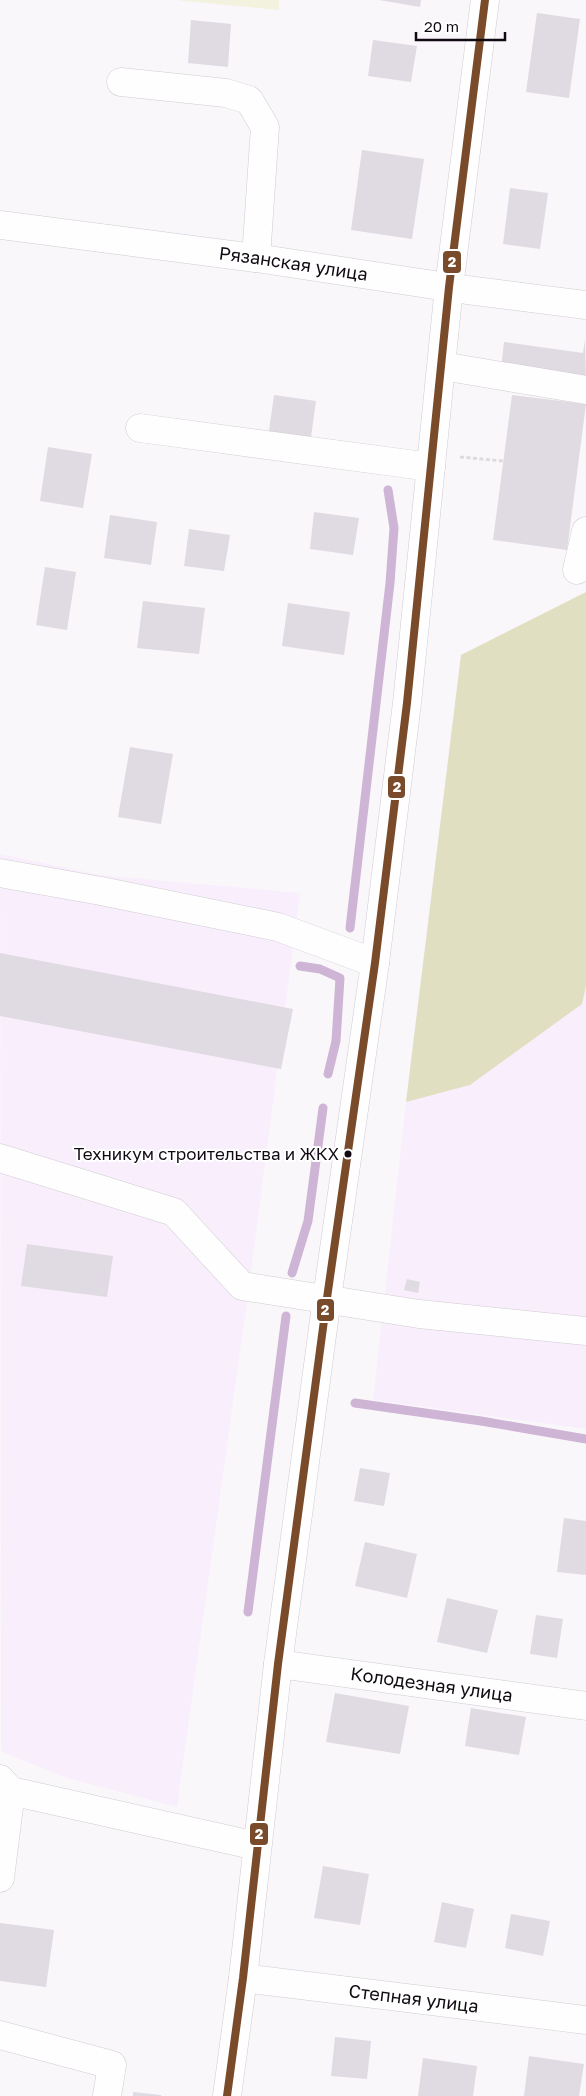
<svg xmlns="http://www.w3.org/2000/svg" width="586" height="2096" viewBox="0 0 586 2096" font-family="'Golos Text',sans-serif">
<rect width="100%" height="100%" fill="#faf7fb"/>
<path fill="#f9effc" d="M 461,655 L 586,665 L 586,1429 L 373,1400 L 406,1101 Z
M 0,854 L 100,875 L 300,893 L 250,1280 L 177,1807 L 63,1777 L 1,1751 Z"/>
<path fill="#f2f2df" d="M 175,0 L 279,0 L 279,10 Z"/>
<path fill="#e0dfc2" d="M 586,592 L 586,986 L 582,1004 L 470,1085 L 406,1102 L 461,655 Z"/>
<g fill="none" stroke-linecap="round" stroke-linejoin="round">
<path stroke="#ceb5d6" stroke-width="9" d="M 350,928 L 390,583 L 394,528 L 388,490
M 300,966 L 320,969 L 340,978 L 336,1041 L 328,1074
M 292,1273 L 308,1221 L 323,1108
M 355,1403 L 481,1421 L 586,1439
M 248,1612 L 286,1316"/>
</g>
<path fill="#e0dae2" d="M 379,0 L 421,0 L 420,7 Z
M 537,13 L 580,19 L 569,98 L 526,92 Z
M 191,20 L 231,24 L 228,67 L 188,63 Z
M 373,40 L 417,46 L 411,82 L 368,76 Z
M 362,150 L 424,159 L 412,239 L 351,230 Z
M 510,188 L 548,193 L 540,249 L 503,244 Z
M 585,339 L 586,380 L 501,368 L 504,342 L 583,353 Z
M 274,395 L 316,401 L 310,444 L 268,438 Z
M 512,395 L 586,404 L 567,550 L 493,540 Z
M 48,447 L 92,454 L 83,508 L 40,501 Z
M 314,512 L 359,518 L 353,555 L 310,549 Z
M 110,515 L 157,522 L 151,565 L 104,558 Z
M 189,529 L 230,535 L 224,571 L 184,566 Z
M 45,567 L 76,572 L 67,630 L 36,625 Z
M 143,601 L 205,608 L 199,654 L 137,648 Z
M 288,603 L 350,612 L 344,655 L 282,646 Z
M 130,747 L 173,754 L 161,824 L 118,817 Z
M 0,953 L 293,1009 L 281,1069 L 0,1016 Z
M 27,1244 L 113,1256 L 107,1297 L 21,1286 Z
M 407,1279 L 420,1282 L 418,1293 L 404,1290 Z
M 360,1468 L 390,1473 L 384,1506 L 354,1501 Z
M 564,1518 L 586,1521 L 586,1575 L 557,1572 Z
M 365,1542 L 417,1554 L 407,1598 L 355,1586 Z
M 447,1598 L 498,1610 L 487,1653 L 437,1642 Z
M 536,1615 L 563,1619 L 557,1658 L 530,1654 Z
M 335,1693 L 409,1706 L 400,1754 L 326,1742 Z
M 471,1708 L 526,1717 L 519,1755 L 465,1746 Z
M 323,1866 L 369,1874 L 360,1925 L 314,1918 Z
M 442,1902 L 474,1909 L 466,1948 L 434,1942 Z
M 511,1914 L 550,1921 L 543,1956 L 505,1948 Z
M 0,1923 L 54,1930 L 46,1987 L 0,1981 Z
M 335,2037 L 371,2041 L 367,2079 L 331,2076 Z
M 529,2056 L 584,2064 L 579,2096 L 524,2096 Z
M 423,2058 L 477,2066 L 473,2096 L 418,2096 Z
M 133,2092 L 161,2095 L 161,2096 L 133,2096 Z"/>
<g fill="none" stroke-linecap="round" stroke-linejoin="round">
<g stroke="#d0cbd2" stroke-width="29">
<g id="minor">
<path d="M 121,82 L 226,93 L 249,100 L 265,127 L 256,258"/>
<path id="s1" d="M 0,225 L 256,258 L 467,290 L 586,305"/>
<path d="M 442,366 L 586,390"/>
<path d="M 140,428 L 431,467"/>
<path d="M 577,570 L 586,531"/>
<path d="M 0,873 L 101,891 L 278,927 L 375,963"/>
<path d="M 0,1158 L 174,1212 L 242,1286 L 419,1314 L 586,1331"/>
<path id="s2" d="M 278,1664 L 586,1706"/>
<path d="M 0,1779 L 11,1791 L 257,1846"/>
<path d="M 0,1878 L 11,1791"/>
<path id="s3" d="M 243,1978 L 586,2020"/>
<path d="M 0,2035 L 112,2065 L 107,2096"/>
<path d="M 227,2096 L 243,1978 L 278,1664 L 327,1298 L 375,963 L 407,703 L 449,287 L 485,0"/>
</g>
</g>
<path stroke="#dddcdd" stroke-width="3" stroke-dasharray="4 2.5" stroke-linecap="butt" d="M 460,457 L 503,461"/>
<use href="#minor" stroke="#fefefe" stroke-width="28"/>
<g stroke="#fff" stroke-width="11">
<path id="bus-1" d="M 227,2096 L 243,1978 L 278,1664 L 327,1298 L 375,963 L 407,703 L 449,287 L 485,0"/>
</g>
<use href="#bus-1" stroke="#7a4b2a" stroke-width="8"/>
</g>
<circle fill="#110a13" stroke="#fff" stroke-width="2" cx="348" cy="1154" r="4.5"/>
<g text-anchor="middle" stroke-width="4" stroke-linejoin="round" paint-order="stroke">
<g font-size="17" fill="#110a13" stroke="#fff" text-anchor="end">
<text x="339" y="1160">Техникум строительства и ЖКХ</text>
</g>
<g font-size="18" fill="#110a13" stroke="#fff">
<text dy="6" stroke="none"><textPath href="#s1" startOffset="296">Рязанская улица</textPath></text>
<text dy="6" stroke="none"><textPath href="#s2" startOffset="155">Колодезная улица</textPath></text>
<text dy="6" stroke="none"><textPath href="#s3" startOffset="172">Степная улица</textPath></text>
</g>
</g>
<g stroke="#fff" stroke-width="2">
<rect x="442" y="250" width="20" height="24" rx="5" fill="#7a4b2a"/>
<rect x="387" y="775" width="19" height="24" rx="5" fill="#7a4b2a"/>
<rect x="316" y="1298" width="19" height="24" rx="5" fill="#7a4b2a"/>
<rect x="249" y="1822" width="20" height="24" rx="5" fill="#7a4b2a"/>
</g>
<g font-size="14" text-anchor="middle" font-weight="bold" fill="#fff">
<text x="452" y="267">2</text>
<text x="397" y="792">2</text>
<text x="325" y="1315">2</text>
<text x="259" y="1839">2</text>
</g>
<path d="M416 32v8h89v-8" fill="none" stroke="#110a13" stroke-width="2.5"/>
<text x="424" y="32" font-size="15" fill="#110a13" stroke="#ffffff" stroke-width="4" paint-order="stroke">20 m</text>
</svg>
